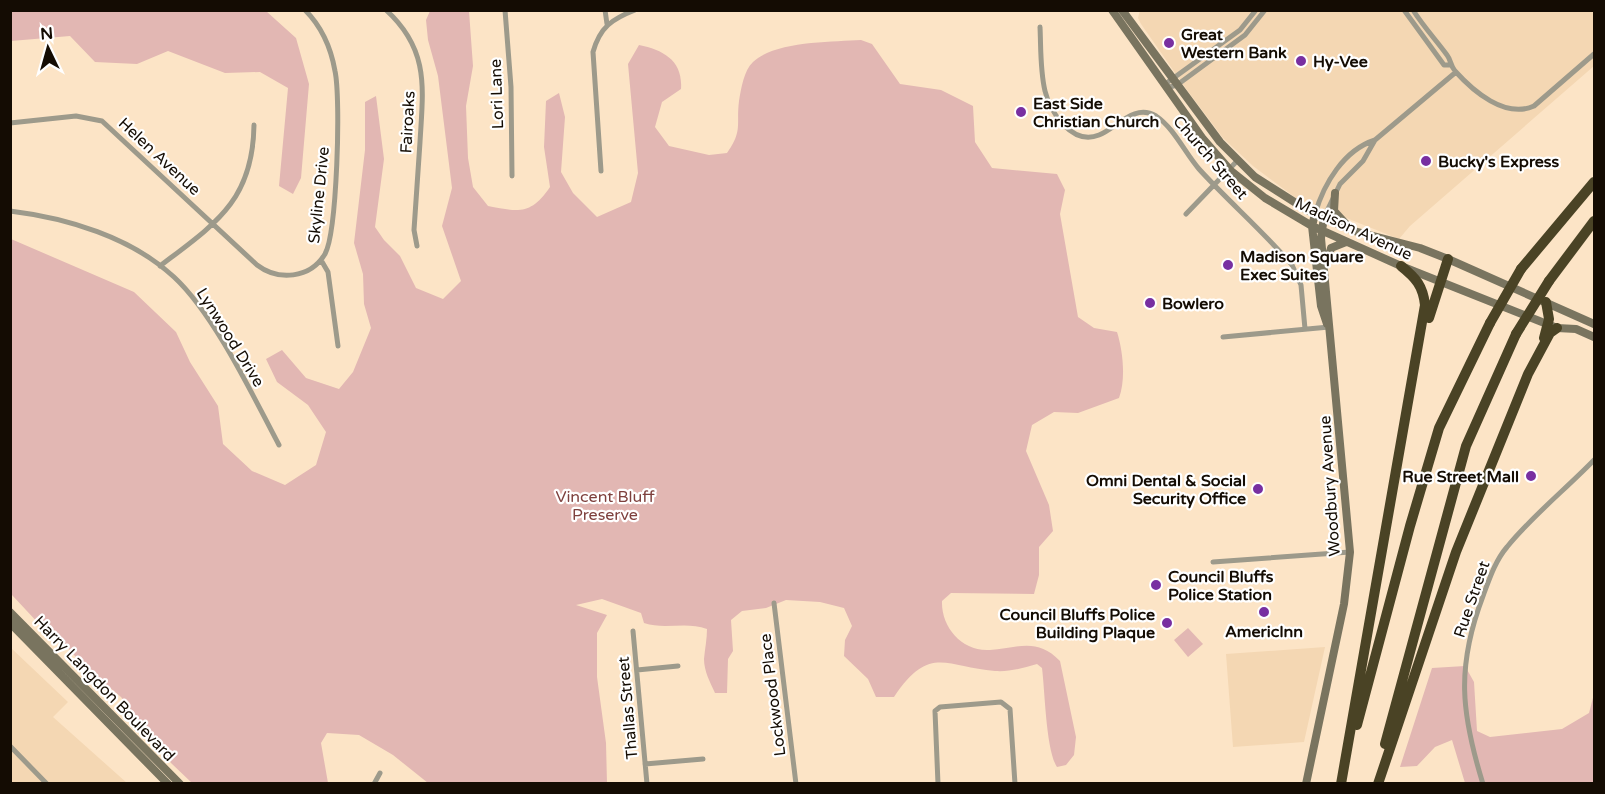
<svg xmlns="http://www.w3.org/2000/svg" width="1605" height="794" viewBox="0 0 1605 794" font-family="'Varela Round',sans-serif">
<rect width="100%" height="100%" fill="#fce4c6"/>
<path fill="#f4d7b3" d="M 1140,10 L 1594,11 L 1594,66 L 1410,226 L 1399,239 L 1296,198 L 1253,166 L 1223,138 L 1187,90 L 1141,24 L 1138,18 Z
M 10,647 L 68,702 L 53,717 L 127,783 L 11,783 Z
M 1325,647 L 1304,742 L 1233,747 L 1226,654 Z"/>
<path fill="#e2b7b3" d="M 10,11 L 266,11 L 296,38 L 309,84 L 301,178 L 293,194 L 279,186 L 288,88 L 260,72 L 225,73 L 168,51 L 137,64 L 95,62 L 70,36 L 11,41 Z
M 430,11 L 469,11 L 473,66 L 466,106 L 468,158 L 473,187 L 488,206 C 519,212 531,215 550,187 L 544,147 L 546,101 L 559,93 L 565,117 L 561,172 L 573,193 L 597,217 L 631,202 L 638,173 L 628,64 L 639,45 C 664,50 683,61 681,89 L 662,102 L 655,127 L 669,146 L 709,155 L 727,153 C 743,130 736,126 739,101 C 741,89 744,70 753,62 C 775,41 831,42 861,40 L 872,44 L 900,84 L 941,90 L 973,106 L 975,142 L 992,168 L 1057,174 L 1065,190 L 1060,214 L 1078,317 L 1094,328 L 1117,332 C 1123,351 1126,379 1119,398 L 1078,413 L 1054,412 L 1032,425 L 1026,451 L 1049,505 L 1053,531 L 1039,547 L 1039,575 L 1034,594 L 951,593 L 942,601 C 941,627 962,652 990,650 C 1018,648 1037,637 1060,661 L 1076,737 L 1074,755 L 1066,765 L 1057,767 C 1046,750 1045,692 1042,668 L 1037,664 C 1023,668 1010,672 995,671 C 945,667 930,644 894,697 L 876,697 L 868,679 L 844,656 L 845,640 L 852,626 L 844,608 L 820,602 L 786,600 L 766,608 L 742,611 L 731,620 L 733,651 L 728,659 L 727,693 L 715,693 C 710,682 704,671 704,659 C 705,648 707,639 707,629 C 686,621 665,630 644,623 L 641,613 L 602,599 L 576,605 L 607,615 L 597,633 L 597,677 L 606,743 L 607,783 L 428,783 L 393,755 L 359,735 L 327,733 L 321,743 L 328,783 L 192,783 L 171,763 L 121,697 L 84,666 L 64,644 L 40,625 L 12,595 L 11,239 L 134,292 L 176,332 L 190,362 L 218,406 L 223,444 L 252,471 L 285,485 L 316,465 L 326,432 L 308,405 L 277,382 L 266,359 L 282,350 L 306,378 L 339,389 L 353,372 L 371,328 L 364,304 L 363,274 L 354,243 L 365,150 L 365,102 L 376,96 L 384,159 L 375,227 L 384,240 L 400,256 L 416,288 L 443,299 L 461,281 L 442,226 L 452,188 L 438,76 L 428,40 L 426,20 Z
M 1188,628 L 1203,644 L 1188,657 L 1174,640 Z
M 1465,666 L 1474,682 L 1477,731 L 1490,737 L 1562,729 L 1589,713 L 1594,694 L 1594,783 L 1465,783 L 1452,740 L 1435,747 L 1417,766 L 1400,767 L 1432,668 Z"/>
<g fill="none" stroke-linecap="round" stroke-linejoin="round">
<path stroke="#9d9a8b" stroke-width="5" d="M 386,10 C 430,50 423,89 420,142 C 418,172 416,201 414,230 L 417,246
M 505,10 L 511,87 L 512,176
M 605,10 L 607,24
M 1404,10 L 1444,65 L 1451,65
M 1413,10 C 1423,26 1436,40 1447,55 C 1451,60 1450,65 1455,71 C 1473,91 1505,119 1534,106 L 1594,54
M 1040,27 C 1041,48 1040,70 1045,91 C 1050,112 1072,146 1099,135 C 1117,128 1134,103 1156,116 C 1174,128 1185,153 1199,169 C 1229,202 1263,231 1292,265 L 1301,285 L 1305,329
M 1166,88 L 1177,85 L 1245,35 L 1265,10
M 1166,88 L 1168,82 L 1240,30 L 1256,10
M 10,123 L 76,116 L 102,121 L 257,265 C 278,281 310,279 325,254 C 337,232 341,99 335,71 C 331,48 322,27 305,10
M 601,171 L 593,52 C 600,27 612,19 635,10
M 10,211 C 67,218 131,237 174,277 C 214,314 253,396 279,445
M 1186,214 L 1237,161
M 1315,214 C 1324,183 1344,150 1375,140 L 1456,72
M 1324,217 L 1340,184 L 1363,161 L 1375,140
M 321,260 L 328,272 L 338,346
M 160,266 C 215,224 253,201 254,125
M 1223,337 L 1329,327
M 1213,562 L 1350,552
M 774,603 L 796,784
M 633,631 L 647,784
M 637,670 L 678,666
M 10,746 L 47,784
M 645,764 L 703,759
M 374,784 L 380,773
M 938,784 L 935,711 L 940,707 L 1001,702 L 1010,709 L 1015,784
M 1483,784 C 1461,713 1456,667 1483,596 C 1489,580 1495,561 1507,547 C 1532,516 1566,489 1594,460"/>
<path stroke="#79745f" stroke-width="8" d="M 1112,10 L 1203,139 L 1230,170 L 1265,198 L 1312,226 L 1401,266 L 1557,328 L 1576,329 L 1594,337
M 1122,10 L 1220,142 L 1255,177 L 1307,210 L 1354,231 L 1420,248 L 1448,259 L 1594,324
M 1335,193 L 1334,211 L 1346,224
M 1315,214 L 1312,226 L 1321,306 L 1327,324
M 1327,264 L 1331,248 L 1346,242
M 10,612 L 180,784
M 10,623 L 168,784
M 1306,784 L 1344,604 L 1350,552 L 1321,238 L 1324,217"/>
<path stroke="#4a4325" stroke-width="10" d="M 1521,269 L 1594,182
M 1549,281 L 1594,221
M 1429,318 L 1448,259
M 1544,338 L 1549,319 L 1546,302
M 1357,725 L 1410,526 L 1439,428 L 1490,323
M 1385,744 L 1466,446 L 1516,334
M 1341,784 L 1425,305 C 1423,286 1416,278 1401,266
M 1378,784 L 1456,552 L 1528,374 L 1550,333 L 1557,328"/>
<path stroke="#4a4325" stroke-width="10" d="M 1490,323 L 1521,269
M 1516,334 L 1549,281"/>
</g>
<g fill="#782fa1" stroke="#fff" stroke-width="2">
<circle cx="1169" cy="43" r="6"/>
<circle cx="1301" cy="61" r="6"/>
<circle cx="1021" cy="112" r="6"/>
<circle cx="1426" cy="161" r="6"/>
<circle cx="1228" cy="265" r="6"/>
<circle cx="1150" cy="303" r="6"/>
<circle cx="1531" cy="476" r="6"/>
<circle cx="1258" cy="489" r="6"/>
<circle cx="1156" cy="585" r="6"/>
<circle cx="1264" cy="612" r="6"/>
<circle cx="1167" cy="623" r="6"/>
</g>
<g text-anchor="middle" stroke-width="4.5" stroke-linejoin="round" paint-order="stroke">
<g font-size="16" font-weight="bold" fill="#140c03" stroke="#fff" text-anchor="start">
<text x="1181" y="40">Great<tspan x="1181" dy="18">Western Bank</tspan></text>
<text x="1313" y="67">Hy-Vee</text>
<text x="1033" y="109">East Side<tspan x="1033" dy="18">Christian Church</tspan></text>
<text x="1438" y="167">Bucky's Express</text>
<text x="1240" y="262">Madison Square<tspan x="1240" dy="18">Exec Suites</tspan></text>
<text x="1162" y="309">Bowlero</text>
<text x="1519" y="482" text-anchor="end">Rue Street Mall</text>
<text x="1246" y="486" text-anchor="end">Omni Dental &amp; Social<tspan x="1246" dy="18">Security Office</tspan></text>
<text x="1168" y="582">Council Bluffs<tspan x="1168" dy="18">Police Station</tspan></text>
<text x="1155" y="620" text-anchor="end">Council Bluffs Police<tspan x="1155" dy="18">Building Plaque</tspan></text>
<text x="1264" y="637" text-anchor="middle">AmericInn</text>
</g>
<g font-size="16" fill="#140c03" stroke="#fff">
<text transform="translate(496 94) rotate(-92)" y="6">Lori Lane</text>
<text transform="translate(407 122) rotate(-87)" y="6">Fairoaks</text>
<text transform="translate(160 156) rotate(43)" y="6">Helen Avenue</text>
<text transform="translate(1211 157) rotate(49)" y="6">Church Street</text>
<text transform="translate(318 195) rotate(-84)" y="6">Skyline Drive</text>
<text transform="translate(1354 228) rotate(25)" y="6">Madison Avenue</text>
<text transform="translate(231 337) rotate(58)" y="6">Lynwood Drive</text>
<text transform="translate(1329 486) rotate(-94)" y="6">Woodbury Avenue</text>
<text transform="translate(1471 599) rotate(-71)" y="6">Rue Street</text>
<text transform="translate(105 688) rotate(46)" y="6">Harry Langdon Boulevard</text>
<text transform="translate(772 695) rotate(-97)" y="6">Lockwood Place</text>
<text transform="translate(627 708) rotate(-95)" y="6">Thallas Street</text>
</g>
<g font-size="16" fill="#7e403d" stroke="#fff">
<text x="605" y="502">Vincent Bluff<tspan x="605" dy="18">Preserve</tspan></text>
</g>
</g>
<rect width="1605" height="794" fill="none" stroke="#140c03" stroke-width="24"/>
<g transform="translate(48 48) rotate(355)" stroke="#ffffff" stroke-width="4.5" paint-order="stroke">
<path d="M0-4.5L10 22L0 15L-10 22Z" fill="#140c03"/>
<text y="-9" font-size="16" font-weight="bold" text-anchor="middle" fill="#140c03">N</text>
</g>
</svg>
